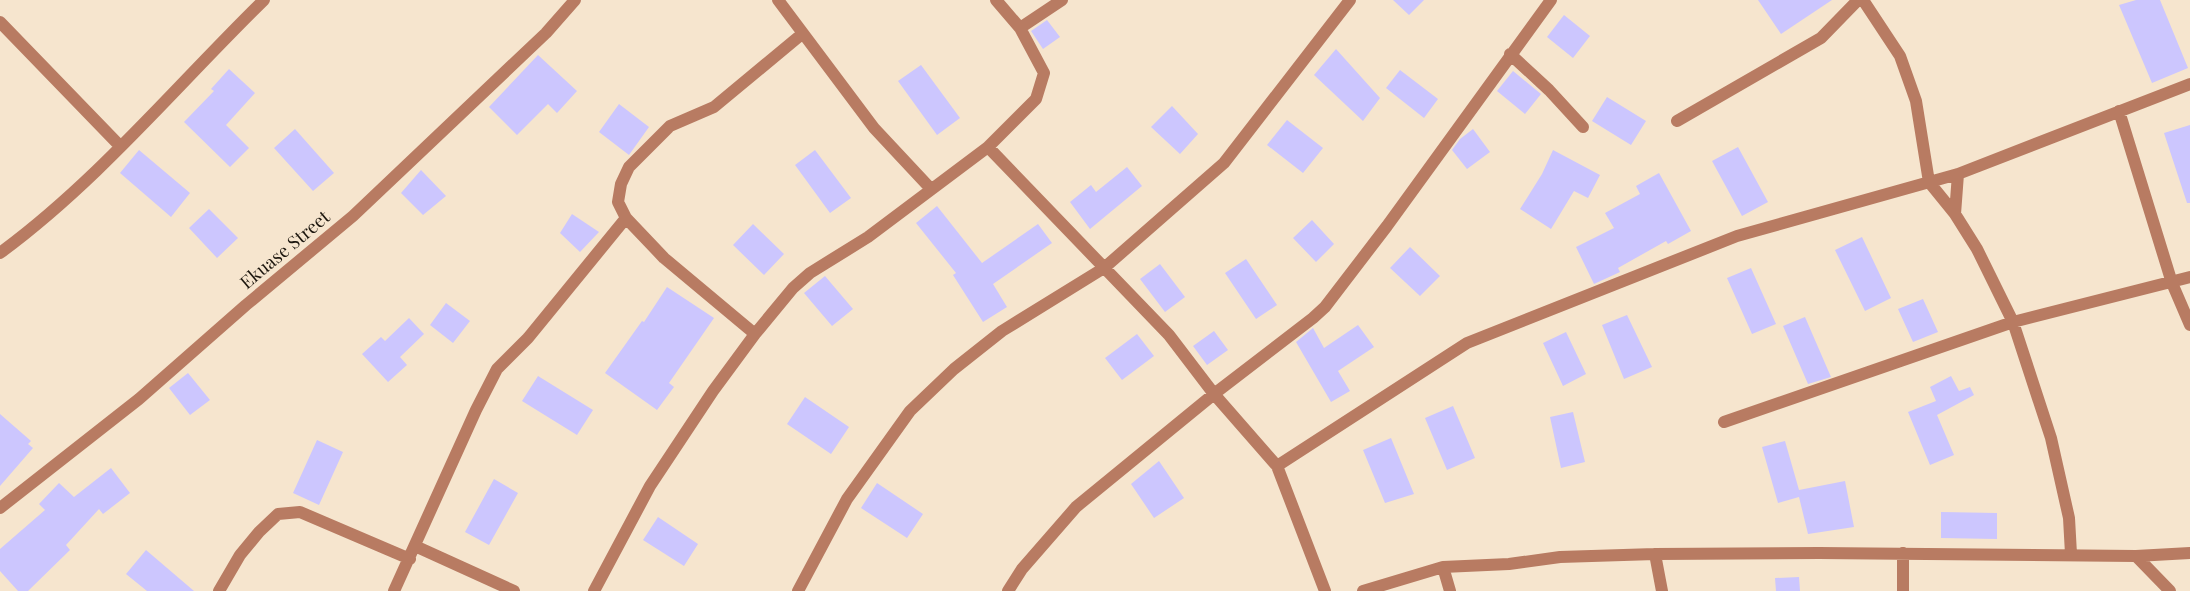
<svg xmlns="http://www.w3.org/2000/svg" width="2190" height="591" viewBox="0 0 2190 591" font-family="'Playfair Display',serif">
<rect width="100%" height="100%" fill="#f6e5ce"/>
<path fill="#ccc6fe" d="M 1393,0 L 1424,0 L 1409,15 Z
M 1758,0 L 1832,0 L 1781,34 Z
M 2136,0 L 2160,0 L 2188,68 L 2152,83 L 2119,5 Z
M 1564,15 L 1590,36 L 1573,58 L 1547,37 Z
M 1047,20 L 1060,37 L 1043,49 L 1031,31 Z
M 1336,49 L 1380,98 L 1363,121 L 1314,75 Z
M 538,55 L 577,91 L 557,113 L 548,104 L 517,135 L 489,107 Z
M 921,65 L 960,118 L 937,135 L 898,81 Z
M 229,69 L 255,93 L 226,125 L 249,148 L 230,167 L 184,122 L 214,91 L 211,89 Z
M 1400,70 L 1438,99 L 1424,118 L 1386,88 Z
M 1513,71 L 1541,94 L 1525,114 L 1497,91 Z
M 1607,97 L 1646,121 L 1631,145 L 1592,121 Z
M 619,104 L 649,127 L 629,155 L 599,132 Z
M 1172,106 L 1198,134 L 1180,154 L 1151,127 Z
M 1287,120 L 1323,148 L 1303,173 L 1267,145 Z
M 2190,125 L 2190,203 L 2187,203 L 2164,133 Z
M 295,129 L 334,173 L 313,191 L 274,148 Z
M 1473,129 L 1490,152 L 1467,169 L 1452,150 L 1460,139 Z
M 1738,147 L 1768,202 L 1742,216 L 1712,161 Z
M 139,150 L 190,193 L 171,217 L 120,173 Z
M 815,150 L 851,198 L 830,213 L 795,165 Z
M 1553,150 L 1600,175 L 1588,198 L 1574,191 L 1551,229 L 1520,209 L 1542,174 Z
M 1127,167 L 1142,186 L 1090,229 L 1070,202 L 1091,185 L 1096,192 Z
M 421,170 L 446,196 L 423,215 L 401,193 Z
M 1659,173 L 1691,231 L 1668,244 L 1666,241 L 1618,268 L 1620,272 L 1594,284 L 1576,247 L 1614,228 L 1605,213 L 1640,194 L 1636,186 Z
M 937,206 L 982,263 L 1038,224 L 1052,243 L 993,284 L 1007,307 L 983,322 L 953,275 L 956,273 L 916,223 Z
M 209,209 L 238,238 L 217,258 L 189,228 Z
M 572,214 L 599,232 L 580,252 L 560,233 Z
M 1312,220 L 1334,244 L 1316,262 L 1293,238 Z
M 753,224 L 784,254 L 764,275 L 733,245 Z
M 1862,237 L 1891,298 L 1865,311 L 1835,250 Z
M 1410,247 L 1440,276 L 1420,296 L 1390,268 Z
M 1246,259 L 1277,305 L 1256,319 L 1225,273 Z
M 1160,264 L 1185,297 L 1165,312 L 1140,279 Z
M 1751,268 L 1776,324 L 1752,334 L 1727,278 Z
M 825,276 L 853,309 L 832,326 L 804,293 Z
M 667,287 L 714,318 L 669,383 L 674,387 L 657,410 L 605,373 L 642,321 L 644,322 Z
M 1923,299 L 1938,332 L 1913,342 L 1898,309 Z
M 446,303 L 470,321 L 453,343 L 430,325 Z
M 1627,315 L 1652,367 L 1624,379 L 1602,325 Z
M 1805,317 L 1831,377 L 1808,384 L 1783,326 Z
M 409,318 L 424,334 L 400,357 L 407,365 L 388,382 L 362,354 L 381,337 L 385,341 Z
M 1358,325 L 1374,347 L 1338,371 L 1350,391 L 1331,402 L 1296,342 L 1313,328 L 1324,348 Z
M 1214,331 L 1228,350 L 1207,365 L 1193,346 Z
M 1566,332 L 1586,374 L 1563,386 L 1543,343 Z
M 1137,334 L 1154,356 L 1122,380 L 1105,358 Z
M 188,373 L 210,400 L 190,415 L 169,388 Z
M 538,376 L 593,410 L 577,435 L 522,401 Z
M 1951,376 L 1959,391 L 1970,387 L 1974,395 L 1937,415 L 1954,455 L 1930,465 L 1908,412 L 1936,401 L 1930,387 Z
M 805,397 L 849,427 L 831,454 L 787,424 Z
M 1453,406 L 1475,458 L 1447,470 L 1425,418 Z
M 1573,412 L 1585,462 L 1561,468 L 1550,417 Z
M 0,414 L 31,441 L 28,444 L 33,448 L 0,486 Z
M 1391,438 L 1414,494 L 1385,503 L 1363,450 Z
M 317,440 L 343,452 L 319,505 L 293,493 Z
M 1785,441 L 1799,490 L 1845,481 L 1854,527 L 1808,534 L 1799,497 L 1778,503 L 1762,447 Z
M 1159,461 L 1184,498 L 1154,518 L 1131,484 Z
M 111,468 L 130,493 L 103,514 L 99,509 L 66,545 L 70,550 L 28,591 L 18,591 L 0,571 L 0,549 L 45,510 L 39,504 L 59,483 L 74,497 Z
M 494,479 L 518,493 L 489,545 L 465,532 Z
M 877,483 L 923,514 L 907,538 L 861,508 Z
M 1941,512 L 1997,513 L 1997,539 L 1941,538 Z
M 658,517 L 698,544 L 684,566 L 643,540 Z
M 146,550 L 194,591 L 147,591 L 126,574 Z
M 1799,577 L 1800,591 L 1776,591 L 1775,578 Z"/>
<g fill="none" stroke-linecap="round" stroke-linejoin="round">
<path stroke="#b87b62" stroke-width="12" d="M 778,0 L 874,128 L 931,189
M 1863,0 L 1900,56 L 1916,101 L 1929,182 L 1955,214 L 1977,249 L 2013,322 L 2051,438 L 2069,518 L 2071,554
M 0,22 L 120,146
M 1020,28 L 1062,0
M 1510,54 L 1549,90 L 1583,127
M 2119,111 L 2172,283 L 2190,325
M 1677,121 L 1821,38 L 1858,0
M 988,147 L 1169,335 L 1214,394 L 1277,466 L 1467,343 L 1737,236 L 1958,174 L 2190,84
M 1955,214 L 1958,174
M 0,253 C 98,181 177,85 264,0
M 755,334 L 664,258 L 626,218 L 618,202 L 621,184 L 629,167 L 670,126 L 714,107 L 802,34
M 1724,422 L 2013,322 L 2190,277
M 1277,466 L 1325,591
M 0,508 L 139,399 L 246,305 L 353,216 L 546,33 L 575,0
M 415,546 L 514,591
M 1655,554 L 1662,591
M 2136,556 L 2170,591
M 1443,567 L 1450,591
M 219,591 L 240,555 L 259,532 L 278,514 L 300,512 L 410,559
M 394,591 L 476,410 L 497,369 L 528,338 L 626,218
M 594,591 L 650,486 L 713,391 L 755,334 L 793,288 L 810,273 L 868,237 L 988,147 L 1036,99 L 1044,73 L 1020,28 L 996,0
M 798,591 L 847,499 L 910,411 L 954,369 L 1002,331 L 1104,268 L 1224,163 L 1350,0
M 1008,591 L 1022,569 L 1076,507 L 1214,394 L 1313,318 L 1325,307 L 1387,226 L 1551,0
M 1363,591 L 1443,567 L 1509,564 L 1560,557 L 1655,554 L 1819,553 L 2136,556 L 2190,553
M 1903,591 L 1903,553"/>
</g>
<g text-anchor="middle" stroke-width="4.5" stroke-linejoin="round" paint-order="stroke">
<g font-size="18" fill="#1b150d" stroke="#f6e5ce">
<text transform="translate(285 250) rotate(-40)" y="6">Ekuase Street</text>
</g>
</g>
</svg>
